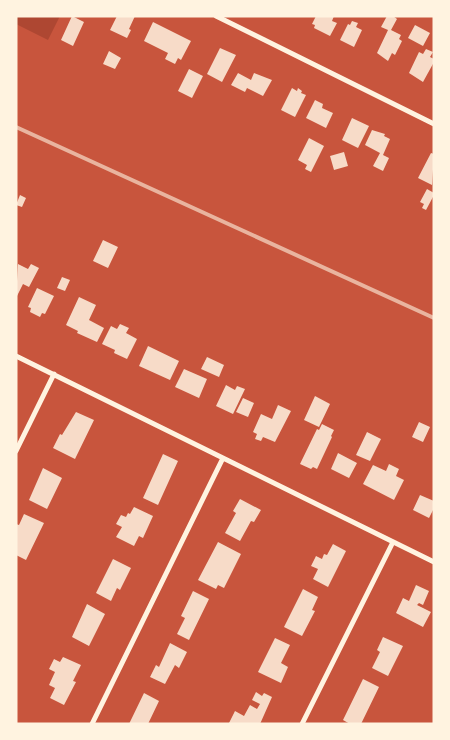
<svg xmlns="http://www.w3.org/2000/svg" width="450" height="740" viewBox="0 0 450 740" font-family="'Space Grotesk',sans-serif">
<rect width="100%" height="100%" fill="#c8553d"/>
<path fill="#ae4732" d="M 16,16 L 60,16 L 48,40 L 16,24 Z"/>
<path fill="#f7dbc8" d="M 72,16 L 84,22 L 73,46 L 61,40 Z
M 117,16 L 135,16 L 129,29 L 131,30 L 127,38 L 110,30 Z
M 316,16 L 334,16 L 332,21 L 337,23 L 330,36 L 314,28 L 315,25 L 312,24 Z
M 387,16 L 393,16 L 397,19 L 391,30 L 401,35 L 399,39 L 402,41 L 395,55 L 392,53 L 388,61 L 377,53 L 388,30 L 381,27 Z
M 352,21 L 358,23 L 356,27 L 362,30 L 354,47 L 340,40 L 348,24 L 350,25 Z
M 153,22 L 191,41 L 181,60 L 178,58 L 175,64 L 165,59 L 168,53 L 144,41 Z
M 415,25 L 430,33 L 423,46 L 408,38 Z
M 220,48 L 236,55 L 222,82 L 207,74 Z
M 426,49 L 433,52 L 430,57 L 434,59 L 434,62 L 423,82 L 409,73 L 419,52 L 423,54 Z
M 109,51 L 121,58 L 115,69 L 103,64 Z
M 189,69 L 203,76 L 192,98 L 178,91 Z
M 238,73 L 251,80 L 254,73 L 272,80 L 263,96 L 247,88 L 245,92 L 231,85 Z
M 292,88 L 297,91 L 298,88 L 302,91 L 301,93 L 306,95 L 295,117 L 281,110 Z
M 315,100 L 323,104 L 322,108 L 333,113 L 326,128 L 306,118 Z
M 352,118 L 369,126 L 358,148 L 342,140 Z
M 372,130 L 385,134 L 384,136 L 390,139 L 383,155 L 389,158 L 383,171 L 373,166 L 380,153 L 365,145 Z
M 309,138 L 324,146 L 311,172 L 305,169 L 307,165 L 298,160 Z
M 344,152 L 348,166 L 334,170 L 330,156 Z
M 431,153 L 434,154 L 432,185 L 418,178 Z
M 427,189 L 434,193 L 434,195 L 426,210 L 422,208 L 424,204 L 420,202 Z
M 20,195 L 26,198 L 22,207 L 16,205 Z
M 103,240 L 118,247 L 108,268 L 93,261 Z
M 18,264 L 28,269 L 31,264 L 39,268 L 29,287 L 23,284 L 16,298 Z
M 62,277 L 70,280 L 65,291 L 57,288 Z
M 37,288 L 54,296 L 45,314 L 42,313 L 40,317 L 30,312 L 31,308 L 28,307 Z
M 79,297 L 96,305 L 89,320 L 104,328 L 97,342 L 77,333 L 78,331 L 66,325 Z
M 120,324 L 129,328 L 126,333 L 137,339 L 127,359 L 114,353 L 115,350 L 102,344 L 111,326 L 117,329 Z
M 148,346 L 179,361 L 170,380 L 139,366 Z
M 207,357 L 224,365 L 219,377 L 201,369 Z
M 184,369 L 207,379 L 199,398 L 175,387 Z
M 226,385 L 235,390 L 237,386 L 245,389 L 233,414 L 216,406 Z
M 315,396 L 330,404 L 319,427 L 304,420 Z
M 243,398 L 254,403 L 248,417 L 236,412 Z
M 278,405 L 291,411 L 275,442 L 263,437 L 261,441 L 255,439 L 257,434 L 253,432 L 261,414 L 272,419 Z
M 76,412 L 94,420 L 75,459 L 53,448 L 60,434 L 62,435 Z
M 419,422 L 430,427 L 423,442 L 412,437 Z
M 322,424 L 334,430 L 331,436 L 332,437 L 317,469 L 313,467 L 311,469 L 300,464 L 317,429 L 319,430 Z
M 367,432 L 381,439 L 370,461 L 356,455 Z
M 338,453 L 357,463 L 349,478 L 331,469 Z
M 163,454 L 178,461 L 158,505 L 143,498 Z
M 389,464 L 399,469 L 396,476 L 404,480 L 394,500 L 363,484 L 373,465 L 386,471 Z
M 43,468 L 62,478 L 47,509 L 29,500 Z
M 420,495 L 434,501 L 434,508 L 429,518 L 413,510 Z
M 240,499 L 261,510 L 254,522 L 251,521 L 240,541 L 225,533 L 236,513 L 233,511 Z
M 134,507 L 153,516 L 143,538 L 139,536 L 134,546 L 116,537 L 122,527 L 116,524 L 121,515 L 126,517 L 128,513 L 130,514 Z
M 24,514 L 44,523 L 26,560 L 16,555 L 16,524 L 19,525 Z
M 218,542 L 241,554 L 224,588 L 218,585 L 216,589 L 198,580 Z
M 333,544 L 346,551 L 328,587 L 313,579 L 318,569 L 311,566 L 316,556 L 322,559 L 324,554 L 327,555 Z
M 113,559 L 131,568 L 120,590 L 117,588 L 111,601 L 96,593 Z
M 416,585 L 429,591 L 423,605 L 419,603 L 417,605 L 431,612 L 423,627 L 396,613 L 403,598 L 409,601 Z
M 303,589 L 318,597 L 312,610 L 315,611 L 302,636 L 284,627 Z
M 193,591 L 209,599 L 189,640 L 177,634 L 185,618 L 181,616 Z
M 87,604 L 105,614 L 89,646 L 72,637 Z
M 383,637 L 403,646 L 388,676 L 372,668 L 380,652 L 377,650 Z
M 275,638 L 290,645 L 281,663 L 288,667 L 281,683 L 258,672 Z
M 170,643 L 187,652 L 179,668 L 175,665 L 165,684 L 150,677 L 156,665 L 159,667 Z
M 63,657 L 81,665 L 73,681 L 76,682 L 64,705 L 50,698 L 55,688 L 49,685 L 55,672 L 49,669 L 54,659 L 60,662 Z
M 363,679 L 379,687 L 361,724 L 350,724 L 343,720 Z
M 256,692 L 262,696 L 264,693 L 272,697 L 260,724 L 229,723 L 235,711 L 244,716 L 250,705 L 257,709 L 260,704 L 252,700 Z
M 144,693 L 159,701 L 148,724 L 129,724 Z"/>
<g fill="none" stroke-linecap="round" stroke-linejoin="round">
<path stroke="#fff3e0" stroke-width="5" d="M 216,16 L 434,124
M 16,356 L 434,562
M 16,451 L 54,374
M 92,724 L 223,458
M 302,724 L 393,542"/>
<path stroke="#e9b49f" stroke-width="4" d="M 16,127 L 434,318"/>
</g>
<rect width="450" height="740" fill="none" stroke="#fff3e0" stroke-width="35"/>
</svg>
